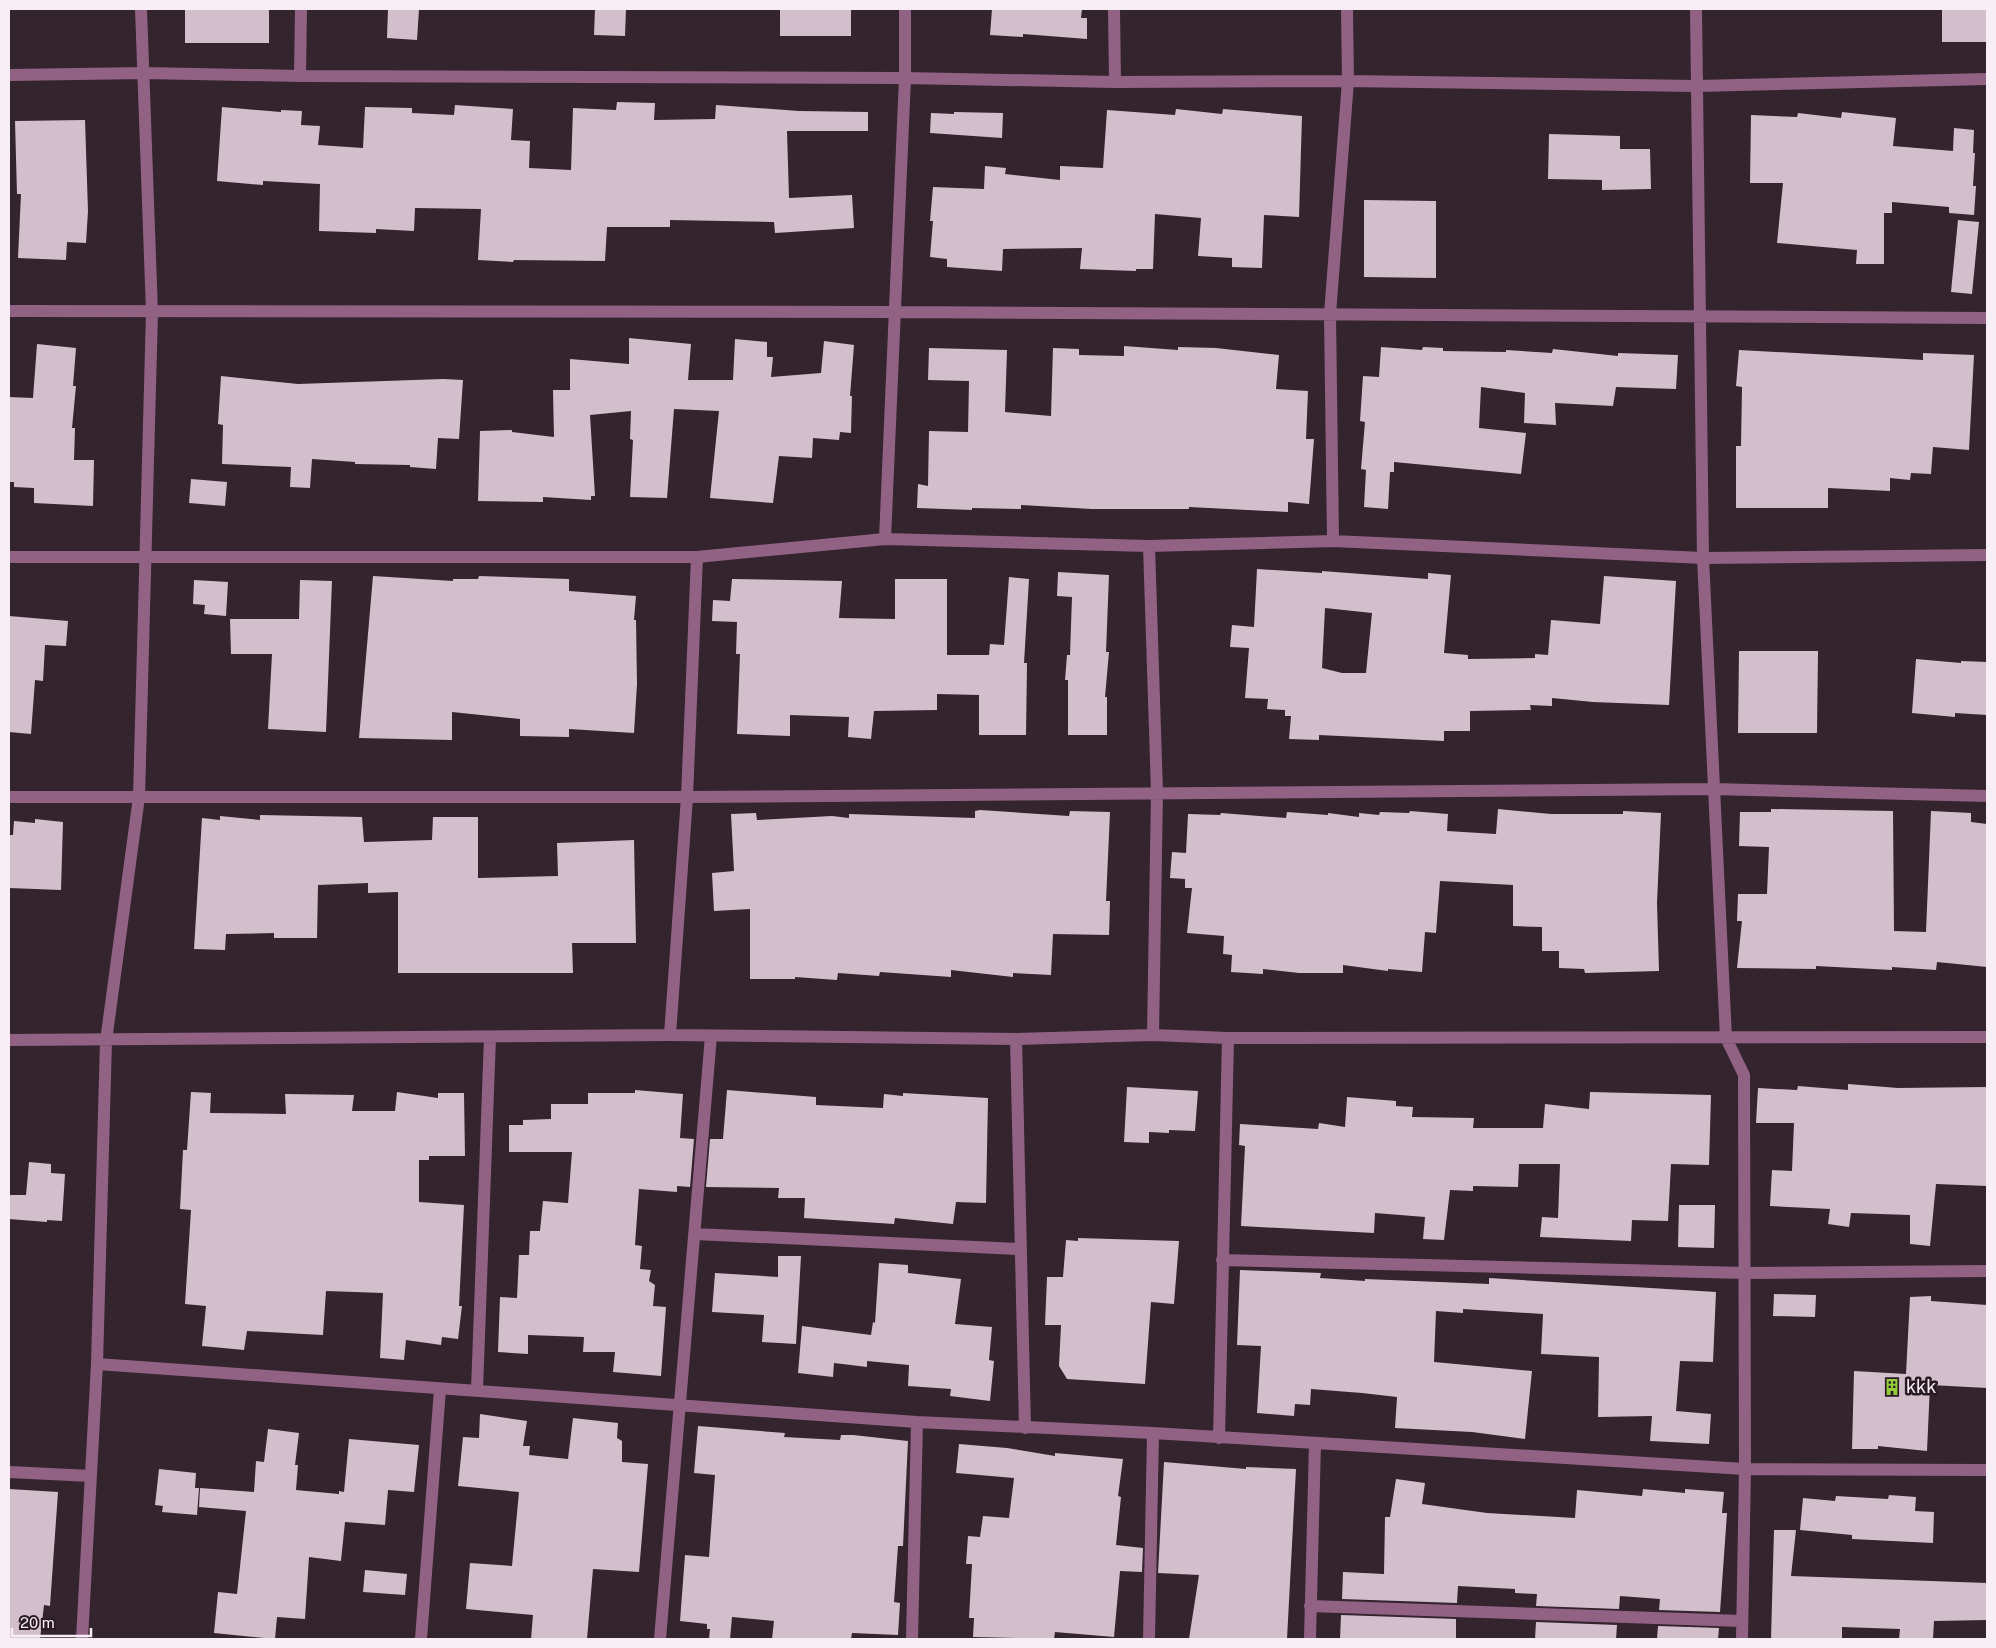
<svg xmlns="http://www.w3.org/2000/svg" width="1996" height="1648" viewBox="0 0 1996 1648" font-family="'Public Sans',sans-serif">
<rect width="100%" height="100%" fill="#33242e"/>
<path fill="#d3bfcc" fill-rule="evenodd" d="M 185,9 L 269,9 L 269,43 L 185,43 Z
M 388,9 L 419,9 L 417,40 L 387,38 Z
M 595,9 L 626,9 L 625,36 L 594,35 Z
M 780,9 L 851,9 L 851,36 L 780,36 Z
M 992,9 L 1082,9 L 1081,18 L 1087,18 L 1087,39 L 1023,34 L 1023,37 L 990,35 Z
M 1942,9 L 1987,9 L 1987,42 L 1942,42 Z
M 617,102 L 655,103 L 654,120 L 715,119 L 716,105 L 799,111 L 868,112 L 868,131 L 787,131 L 789,198 L 852,195 L 854,228 L 775,233 L 774,222 L 670,220 L 670,227 L 607,227 L 605,261 L 514,260 L 513,262 L 478,260 L 481,209 L 415,208 L 414,231 L 376,229 L 376,233 L 319,231 L 320,184 L 263,181 L 263,185 L 217,181 L 222,107 L 281,112 L 281,110 L 302,111 L 301,125 L 320,126 L 318,145 L 363,148 L 365,107 L 412,108 L 412,113 L 454,115 L 455,105 L 513,109 L 511,140 L 530,141 L 529,168 L 571,170 L 573,108 L 616,110 Z
M 1176,109 L 1222,114 L 1223,109 L 1302,116 L 1299,217 L 1264,215 L 1262,268 L 1232,267 L 1232,258 L 1198,256 L 1201,218 L 1155,214 L 1153,269 L 1136,269 L 1136,271 L 1080,269 L 1082,248 L 1003,249 L 1002,271 L 947,267 L 947,259 L 930,257 L 933,221 L 930,221 L 933,187 L 984,189 L 985,166 L 1006,168 L 1005,174 L 1060,180 L 1060,166 L 1103,168 L 1107,110 L 1175,115 Z
M 954,112 L 1003,113 L 1002,138 L 930,133 L 931,113 L 954,114 Z
M 1842,112 L 1896,118 L 1893,146 L 1953,151 L 1954,128 L 1974,130 L 1973,153 L 1975,153 L 1973,186 L 1976,186 L 1974,215 L 1949,213 L 1949,207 L 1892,202 L 1892,213 L 1884,213 L 1884,264 L 1856,264 L 1857,250 L 1777,243 L 1783,183 L 1750,183 L 1751,115 L 1797,117 L 1798,113 L 1841,118 Z
M 85,120 L 88,211 L 86,243 L 67,242 L 66,260 L 18,258 L 21,194 L 17,194 L 15,121 Z
M 1549,134 L 1620,136 L 1620,149 L 1650,149 L 1651,189 L 1602,190 L 1602,180 L 1548,179 Z
M 1364,200 L 1436,201 L 1436,278 L 1364,277 Z
M 1958,220 L 1979,222 L 1972,294 L 1951,292 Z
M 629,338 L 691,344 L 688,380 L 733,380 L 735,339 L 767,342 L 767,357 L 773,357 L 771,377 L 821,373 L 824,341 L 854,345 L 850,396 L 852,396 L 851,433 L 840,432 L 839,440 L 813,438 L 812,458 L 779,456 L 773,503 L 710,498 L 719,411 L 674,409 L 667,498 L 630,497 L 633,440 L 630,439 L 631,411 L 590,415 L 595,496 L 591,496 L 591,500 L 543,497 L 543,502 L 478,501 L 480,431 L 512,430 L 512,432 L 554,437 L 553,390 L 570,390 L 570,359 L 629,364 Z
M 37,344 L 76,348 L 73,386 L 76,386 L 72,428 L 75,428 L 74,460 L 94,460 L 93,506 L 34,503 L 34,488 L 14,487 L 14,482 L 9,482 L 9,397 L 33,398 Z
M 1124,346 L 1178,350 L 1178,347 L 1216,348 L 1279,355 L 1276,389 L 1308,391 L 1306,439 L 1314,439 L 1309,504 L 1288,502 L 1288,512 L 1189,507 L 1189,509 L 1092,509 L 1021,505 L 1021,509 L 972,508 L 972,510 L 917,508 L 918,484 L 928,486 L 929,431 L 968,432 L 969,381 L 928,380 L 929,348 L 1007,350 L 1005,412 L 1051,416 L 1053,348 L 1079,349 L 1079,355 L 1124,356 Z
M 1381,347 L 1422,350 L 1423,347 L 1443,348 L 1443,351 L 1506,352 L 1506,350 L 1552,353 L 1553,349 L 1618,356 L 1618,353 L 1678,355 L 1676,389 L 1616,387 L 1613,406 L 1555,403 L 1556,425 L 1524,423 L 1525,393 L 1481,387 L 1479,428 L 1526,433 L 1521,474 L 1394,462 L 1394,472 L 1390,472 L 1388,509 L 1364,507 L 1366,470 L 1361,469 L 1365,422 L 1360,421 L 1363,376 L 1379,377 Z
M 1739,350 L 1923,360 L 1923,353 L 1974,355 L 1969,450 L 1933,447 L 1931,474 L 1911,473 L 1910,480 L 1890,478 L 1890,491 L 1828,488 L 1828,508 L 1736,508 L 1736,446 L 1741,446 L 1742,387 L 1736,386 Z
M 221,376 L 298,384 L 443,379 L 463,380 L 459,439 L 438,438 L 436,469 L 410,467 L 410,465 L 355,464 L 355,462 L 312,459 L 310,488 L 290,487 L 291,467 L 222,464 L 223,425 L 218,424 Z
M 191,479 L 227,482 L 225,506 L 189,503 Z
M 1257,569 L 1322,573 L 1322,571 L 1428,579 L 1428,573 L 1451,575 L 1444,653 L 1468,655 L 1468,659 L 1535,658 L 1535,654 L 1548,655 L 1551,620 L 1600,624 L 1604,576 L 1676,581 L 1669,705 L 1593,702 L 1552,698 L 1552,706 L 1530,705 L 1531,710 L 1470,711 L 1470,731 L 1444,731 L 1444,741 L 1319,735 L 1319,740 L 1289,739 L 1291,716 L 1285,716 L 1285,710 L 1267,709 L 1268,699 L 1245,698 L 1249,648 L 1230,647 L 1232,625 L 1254,627 ZM 1325,608 L 1372,613 L 1366,673 L 1342,673 L 1322,668 Z
M 1058,572 L 1109,575 L 1106,652 L 1109,652 L 1105,697 L 1107,697 L 1107,735 L 1068,735 L 1068,680 L 1065,680 L 1067,655 L 1070,655 L 1072,597 L 1057,596 Z
M 373,576 L 453,581 L 453,579 L 478,579 L 479,576 L 569,579 L 569,591 L 636,596 L 634,620 L 636,620 L 637,684 L 634,733 L 569,729 L 569,737 L 520,736 L 520,719 L 452,712 L 452,740 L 359,738 Z
M 1009,577 L 1029,579 L 1024,663 L 1027,663 L 1026,735 L 979,735 L 979,695 L 937,694 L 937,710 L 874,711 L 871,739 L 848,737 L 849,717 L 790,715 L 790,736 L 737,734 L 740,654 L 736,654 L 737,622 L 712,621 L 713,600 L 730,601 L 732,579 L 842,581 L 839,618 L 895,619 L 895,579 L 947,579 L 947,655 L 989,655 L 990,644 L 1004,645 Z
M 194,580 L 228,582 L 226,616 L 204,614 L 205,605 L 193,604 Z
M 300,580 L 332,581 L 326,732 L 268,729 L 272,654 L 231,654 L 230,619 L 299,619 Z
M 9,616 L 68,621 L 66,646 L 45,645 L 43,681 L 35,680 L 31,734 L 9,732 Z
M 1739,651 L 1818,651 L 1817,733 L 1738,733 Z
M 1916,659 L 1961,663 L 1961,661 L 1987,662 L 1987,715 L 1955,713 L 1955,717 L 1912,713 Z
M 1498,809 L 1551,814 L 1623,814 L 1623,811 L 1661,813 L 1657,903 L 1659,971 L 1585,973 L 1584,969 L 1559,968 L 1559,951 L 1542,951 L 1542,927 L 1513,926 L 1513,885 L 1440,881 L 1436,933 L 1425,932 L 1422,972 L 1388,969 L 1388,971 L 1343,965 L 1343,973 L 1299,973 L 1263,969 L 1263,974 L 1231,972 L 1232,955 L 1223,954 L 1224,936 L 1187,933 L 1192,888 L 1185,888 L 1185,879 L 1170,878 L 1172,852 L 1186,853 L 1188,814 L 1220,815 L 1221,813 L 1286,818 L 1287,812 L 1328,815 L 1328,813 L 1359,817 L 1359,813 L 1379,815 L 1380,812 L 1409,813 L 1410,811 L 1448,814 L 1447,831 L 1496,834 Z
M 1771,809 L 1893,811 L 1894,931 L 1926,932 L 1931,811 L 1971,813 L 1971,822 L 1987,824 L 1987,967 L 1937,962 L 1936,970 L 1892,967 L 1892,970 L 1816,966 L 1816,969 L 1737,968 L 1742,921 L 1737,921 L 1738,894 L 1767,894 L 1769,847 L 1739,846 L 1740,812 L 1771,812 Z
M 980,810 L 1069,816 L 1070,811 L 1110,812 L 1106,901 L 1110,901 L 1109,935 L 1053,934 L 1051,975 L 1013,973 L 1013,977 L 951,970 L 951,977 L 880,972 L 879,976 L 838,973 L 837,980 L 795,977 L 795,979 L 750,979 L 750,909 L 714,911 L 712,873 L 734,871 L 731,814 L 756,813 L 757,820 L 832,816 L 849,818 L 849,814 L 975,818 L 975,811 Z
M 260,815 L 362,817 L 364,842 L 432,840 L 433,817 L 478,817 L 478,878 L 558,876 L 557,843 L 634,840 L 636,943 L 572,943 L 573,973 L 398,973 L 398,892 L 368,893 L 368,883 L 318,885 L 317,938 L 274,938 L 274,933 L 226,934 L 225,950 L 194,949 L 202,818 L 220,820 L 220,816 L 260,820 Z
M 35,819 L 63,822 L 61,890 L 9,888 L 9,835 L 13,835 L 14,821 L 35,823 Z
M 1848,1084 L 1898,1088 L 1987,1087 L 1987,1186 L 1936,1184 L 1930,1246 L 1910,1244 L 1910,1215 L 1851,1213 L 1849,1227 L 1828,1224 L 1830,1209 L 1770,1206 L 1772,1170 L 1792,1171 L 1794,1123 L 1756,1123 L 1758,1088 L 1797,1090 L 1798,1086 L 1848,1090 Z
M 1127,1087 L 1198,1091 L 1195,1131 L 1169,1130 L 1169,1133 L 1149,1132 L 1149,1143 L 1124,1142 Z
M 635,1090 L 683,1094 L 680,1138 L 694,1139 L 690,1187 L 677,1186 L 677,1192 L 639,1189 L 635,1245 L 642,1246 L 640,1269 L 651,1270 L 649,1281 L 655,1285 L 653,1306 L 666,1307 L 661,1376 L 613,1372 L 615,1352 L 583,1352 L 584,1337 L 528,1335 L 528,1354 L 498,1352 L 500,1297 L 517,1298 L 519,1255 L 529,1255 L 530,1231 L 540,1231 L 543,1201 L 568,1203 L 572,1152 L 509,1152 L 509,1125 L 523,1125 L 523,1120 L 551,1119 L 551,1104 L 588,1104 L 588,1093 L 635,1093 Z
M 727,1090 L 816,1097 L 816,1105 L 883,1108 L 884,1094 L 903,1096 L 903,1093 L 988,1098 L 986,1203 L 956,1202 L 953,1224 L 895,1218 L 894,1224 L 804,1218 L 805,1198 L 778,1198 L 779,1188 L 706,1187 L 710,1139 L 723,1139 Z
M 191,1092 L 211,1093 L 210,1113 L 286,1114 L 285,1094 L 354,1095 L 352,1111 L 395,1111 L 397,1092 L 438,1098 L 438,1093 L 464,1093 L 465,1156 L 429,1156 L 429,1160 L 419,1160 L 419,1202 L 464,1205 L 459,1306 L 462,1306 L 458,1339 L 442,1337 L 441,1345 L 406,1340 L 404,1360 L 380,1358 L 383,1293 L 326,1291 L 323,1335 L 247,1331 L 244,1350 L 202,1346 L 206,1306 L 185,1304 L 191,1210 L 180,1209 L 183,1150 L 187,1150 Z
M 1590,1092 L 1711,1095 L 1709,1165 L 1671,1164 L 1668,1221 L 1632,1220 L 1631,1241 L 1540,1237 L 1542,1217 L 1558,1218 L 1560,1164 L 1519,1164 L 1518,1187 L 1473,1186 L 1473,1191 L 1450,1190 L 1444,1240 L 1423,1239 L 1425,1217 L 1375,1213 L 1374,1233 L 1241,1226 L 1245,1146 L 1239,1145 L 1240,1124 L 1318,1129 L 1319,1123 L 1345,1127 L 1347,1097 L 1396,1101 L 1396,1106 L 1413,1107 L 1412,1117 L 1474,1118 L 1473,1128 L 1543,1128 L 1545,1104 L 1589,1109 Z
M 29,1162 L 51,1164 L 51,1173 L 65,1174 L 62,1221 L 47,1220 L 47,1222 L 9,1219 L 9,1195 L 26,1195 Z
M 1679,1205 L 1715,1205 L 1714,1248 L 1678,1247 Z
M 1078,1238 L 1179,1241 L 1174,1304 L 1151,1302 L 1145,1384 L 1067,1379 L 1059,1366 L 1061,1325 L 1045,1325 L 1047,1277 L 1063,1277 L 1066,1240 L 1078,1241 Z
M 778,1256 L 801,1256 L 796,1344 L 762,1342 L 764,1315 L 712,1312 L 715,1273 L 778,1277 Z
M 879,1263 L 908,1265 L 908,1273 L 961,1279 L 955,1324 L 992,1327 L 989,1360 L 994,1361 L 990,1401 L 950,1396 L 951,1389 L 908,1386 L 909,1365 L 867,1361 L 867,1367 L 834,1363 L 833,1377 L 798,1373 L 802,1326 L 871,1335 L 873,1322 L 875,1323 Z
M 1240,1270 L 1321,1273 L 1320,1278 L 1365,1281 L 1365,1279 L 1489,1284 L 1489,1278 L 1716,1292 L 1713,1362 L 1680,1361 L 1676,1411 L 1711,1414 L 1709,1444 L 1650,1441 L 1652,1416 L 1598,1417 L 1599,1357 L 1541,1354 L 1543,1314 L 1463,1309 L 1463,1313 L 1436,1311 L 1434,1362 L 1532,1371 L 1525,1439 L 1472,1432 L 1395,1428 L 1397,1397 L 1362,1393 L 1311,1389 L 1310,1405 L 1295,1404 L 1294,1416 L 1257,1413 L 1261,1346 L 1237,1345 Z
M 1774,1294 L 1816,1295 L 1815,1317 L 1773,1316 Z
M 1931,1296 L 1931,1301 L 1987,1305 L 1987,1388 L 1930,1385 L 1927,1451 L 1878,1446 L 1878,1449 L 1852,1449 L 1854,1371 L 1906,1374 L 1910,1297 Z
M 480,1414 L 527,1421 L 523,1446 L 530,1446 L 529,1455 L 568,1459 L 573,1418 L 618,1423 L 617,1438 L 622,1441 L 622,1462 L 648,1464 L 639,1572 L 593,1569 L 587,1639 L 531,1639 L 533,1615 L 466,1609 L 470,1563 L 512,1566 L 519,1492 L 458,1486 L 463,1437 L 479,1438 Z
M 698,1426 L 785,1433 L 784,1437 L 840,1440 L 841,1435 L 853,1435 L 908,1441 L 903,1546 L 898,1546 L 894,1602 L 900,1603 L 898,1635 L 852,1633 L 851,1639 L 772,1639 L 774,1621 L 732,1617 L 730,1639 L 709,1639 L 710,1629 L 707,1629 L 707,1624 L 680,1621 L 685,1555 L 709,1557 L 715,1475 L 694,1473 Z
M 268,1429 L 299,1433 L 295,1465 L 298,1465 L 296,1490 L 339,1494 L 339,1491 L 344,1492 L 349,1439 L 419,1445 L 414,1492 L 388,1490 L 385,1525 L 345,1522 L 341,1561 L 309,1557 L 305,1619 L 277,1617 L 275,1639 L 214,1633 L 218,1592 L 237,1594 L 246,1511 L 199,1507 L 200,1488 L 254,1492 L 256,1461 L 264,1462 Z
M 959,1444 L 1007,1448 L 1055,1456 L 1055,1453 L 1123,1459 L 1118,1496 L 1121,1497 L 1116,1545 L 1143,1548 L 1142,1572 L 1120,1571 L 1114,1637 L 1055,1632 L 1054,1639 L 973,1637 L 974,1618 L 969,1618 L 972,1564 L 966,1564 L 968,1536 L 980,1537 L 983,1516 L 1009,1518 L 1014,1478 L 956,1473 Z
M 1164,1462 L 1246,1469 L 1246,1467 L 1296,1469 L 1287,1639 L 1189,1639 L 1199,1575 L 1158,1573 Z
M 159,1469 L 196,1473 L 195,1488 L 199,1488 L 197,1515 L 162,1512 L 163,1506 L 155,1505 Z
M 1396,1479 L 1425,1483 L 1422,1504 L 1487,1513 L 1575,1518 L 1577,1490 L 1642,1496 L 1643,1489 L 1685,1493 L 1685,1489 L 1724,1492 L 1722,1513 L 1727,1513 L 1720,1612 L 1659,1610 L 1660,1599 L 1620,1596 L 1619,1609 L 1536,1606 L 1537,1594 L 1515,1593 L 1515,1589 L 1458,1586 L 1457,1603 L 1342,1599 L 1343,1572 L 1384,1574 L 1385,1517 L 1390,1517 Z
M 9,1489 L 58,1492 L 50,1606 L 44,1605 L 40,1639 L 9,1639 Z
M 1889,1495 L 1916,1497 L 1915,1511 L 1934,1512 L 1933,1543 L 1852,1539 L 1852,1535 L 1800,1530 L 1803,1498 L 1835,1501 L 1836,1496 L 1888,1499 Z
M 1774,1530 L 1796,1530 L 1791,1576 L 1987,1583 L 1987,1620 L 1934,1621 L 1933,1639 L 1899,1639 L 1900,1629 L 1842,1627 L 1842,1639 L 1771,1639 Z
M 365,1570 L 407,1574 L 405,1595 L 363,1592 Z
M 1341,1615 L 1456,1619 L 1456,1639 L 1340,1639 Z
M 1536,1622 L 1617,1625 L 1616,1639 L 1535,1639 Z
M 1658,1626 L 1719,1628 L 1718,1639 L 1657,1639 Z"/>
<g fill="none" stroke-linecap="round" stroke-linejoin="round">
<path stroke="#926284" stroke-width="12" d="M 1114,9 L 1115,82
M 1696,9 L 1703,558 L 1726,1038 L 1744,1075 L 1745,1469 L 1742,1639
M 9,75 L 145,73 L 300,76 L 905,78 L 1115,82 L 1348,81 L 1697,86 L 1987,79
M 300,76 L 301,9
M 9,311 L 895,312 L 1987,318
M 885,539 L 905,78 L 905,9
M 1333,541 L 1330,314 L 1348,81 L 1347,9
M 1149,546 L 1157,792 L 1153,1035
M 9,557 L 697,557 L 885,539 L 1149,546 L 1333,541 L 1703,558 L 1987,555
M 9,797 L 687,797 L 1714,789 L 1987,796
M 670,1035 L 687,797 L 697,557
M 1016,1039 L 1025,1428
M 9,1040 L 670,1035 L 1016,1039 L 1153,1035 L 1228,1038 L 1987,1037
M 695,1234 L 1019,1249
M 1222,1260 L 1744,1273 L 1987,1271
M 97,1364 L 917,1422 L 1153,1433 L 1745,1469 L 1987,1470
M 477,1390 L 490,1037
M 1219,1438 L 1228,1038
M 9,1472 L 91,1476
M 1310,1606 L 1742,1621
M 82,1639 L 97,1364 L 106,1041 L 139,797 L 152,312 L 141,9
M 421,1639 L 440,1389
M 660,1639 L 711,1036
M 912,1639 L 917,1422
M 1149,1639 L 1153,1433
M 1310,1639 L 1315,1443"/>
</g>
<defs>
<g id="building-bare" transform="scale(1.35)"><path d="M-4-6H4V6H1V3H-1V6H-4ZM-2.5-4.3h1.7v1.8h-1.7ZM.8-4.3h1.7v1.8H.8ZM-2.5-1h1.7V.8h-1.7ZM.8-1h1.7V.8H.8Z" fill="#95cc3b" stroke="#291a24" stroke-width="2.5" paint-order="stroke"/></g>
</defs>
<g fill-rule="evenodd">
<use href="#building-bare" x="1892" y="1387"/>
</g>
<g text-anchor="middle" stroke-width="5" stroke-linejoin="round" paint-order="stroke">
<g font-size="18" fill="#f8eef5" stroke="#291a24" text-anchor="start">
<text x="1906" y="1393">kkk</text>
</g>
</g>
<rect width="1996" height="1648" fill="none" stroke="#f8eef5" stroke-width="20"/>
<path d="M12 1628v8h79v-8" fill="none" stroke="#f8eef5" stroke-width="2.5"/>
<text x="20" y="1628" font-size="15" fill="#f8eef5" stroke="#291a24" stroke-width="4" paint-order="stroke">20 m</text>
</svg>
